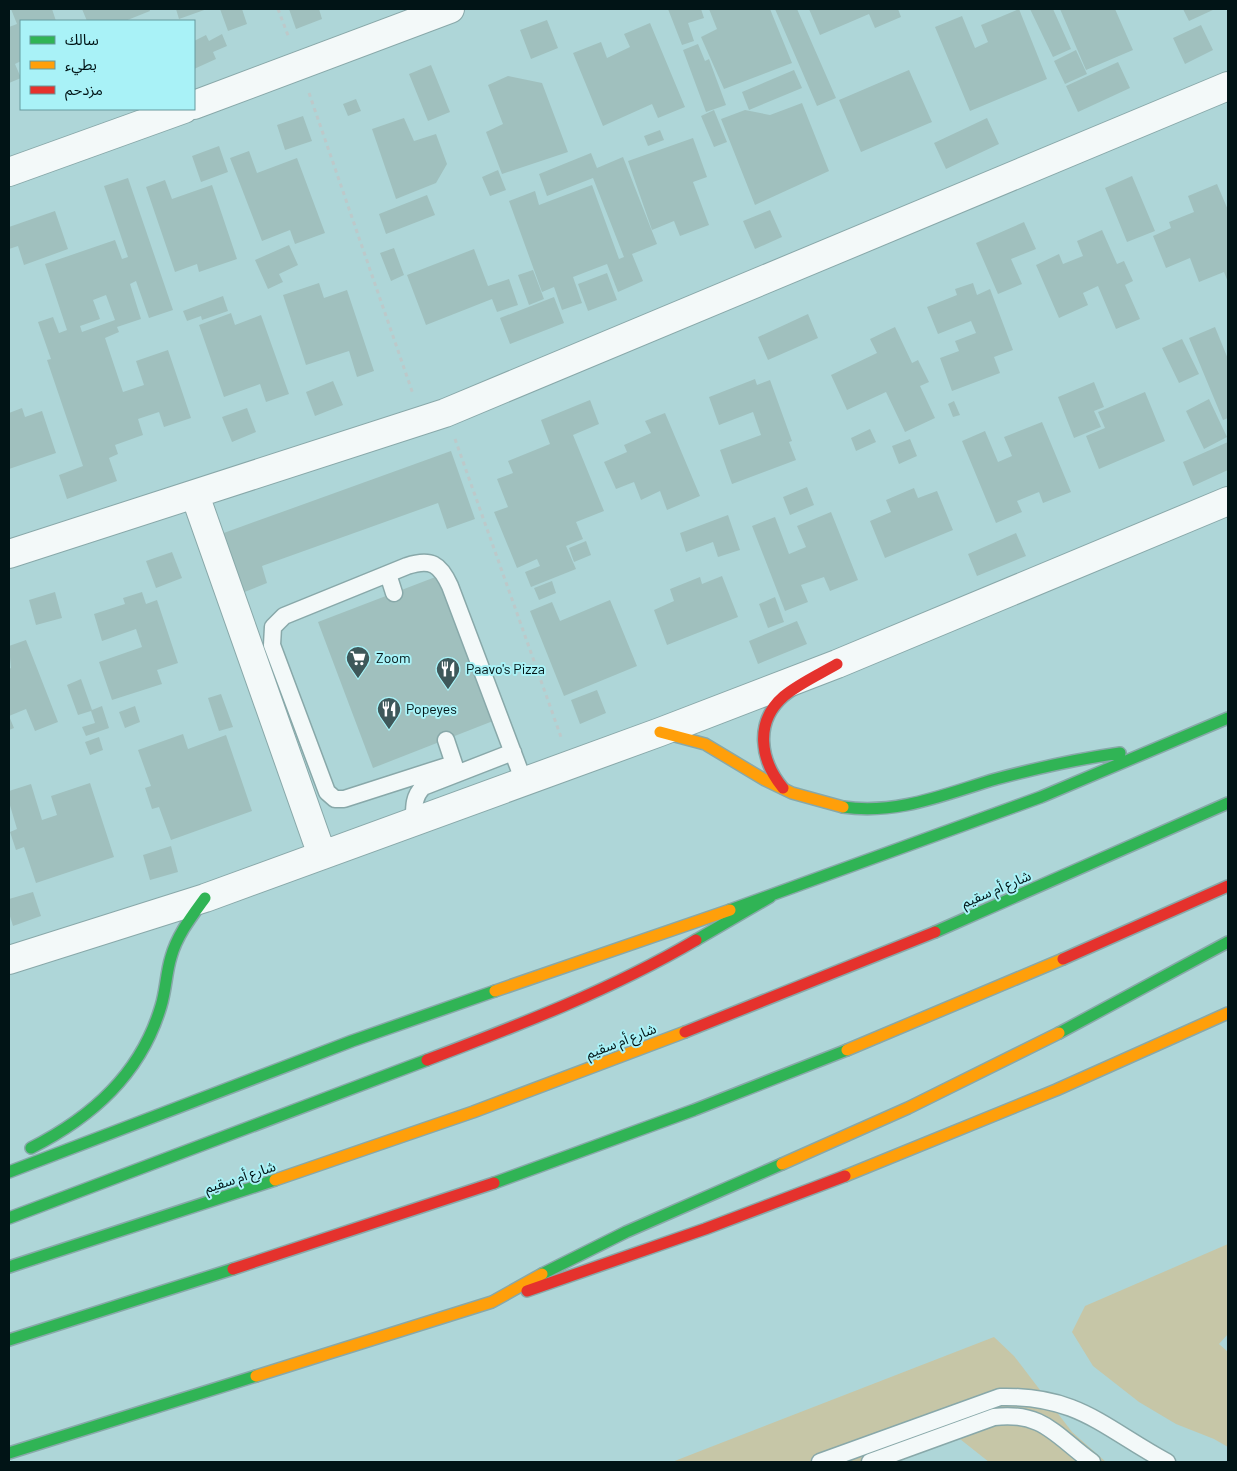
<svg xmlns="http://www.w3.org/2000/svg" width="1237" height="1471" viewBox="0 0 1237 1471" font-family="Barlow,'Noto Sans Arabic',sans-serif">
<rect width="100%" height="100%" fill="#aed6d8"/>
<path fill="#c6c6a7" d="M 1228,1244 L 1228,1334 L 1219,1344 L 1228,1352 L 1228,1447 L 1214,1439 L 1176,1424 L 1139,1402 L 1093,1366 L 1072,1332 L 1085,1306 Z
M 994,1337 L 1014,1356 L 1072,1432 L 1106,1462 L 989,1462 L 941,1424 L 911,1442 L 891,1462 L 672,1462 Z"/>
<path fill="#a0c0be" fill-rule="evenodd" d="M 11,9 L 52,9 L 56,21 L 21,21 L 21,61 L 15,64 L 21,78 L 9,83 L 9,27 L 17,24 Z
M 82,9 L 149,9 L 150,11 L 125,21 L 87,21 Z
M 176,9 L 207,9 L 179,19 Z
M 220,9 L 242,9 L 247,24 L 228,31 Z
M 289,9 L 319,9 L 322,19 L 296,29 Z
M 668,9 L 701,9 L 704,18 L 688,23 L 694,41 L 682,45 Z
M 709,9 L 770,9 L 792,63 L 724,89 L 701,37 L 717,29 Z
M 775,9 L 797,9 L 836,98 L 817,106 Z
M 809,9 L 898,9 L 901,17 L 875,28 L 869,14 L 820,35 Z
M 1019,9 L 1047,79 L 970,111 L 935,27 L 962,16 L 975,48 L 988,42 L 981,25 Z
M 1030,9 L 1053,9 L 1071,49 L 1053,57 Z
M 1060,9 L 1115,9 L 1133,50 L 1086,70 Z
M 1183,9 L 1215,9 L 1189,21 Z
M 547,20 L 558,48 L 531,59 L 520,30 Z
M 650,23 L 685,107 L 658,118 L 652,104 L 603,126 L 573,53 L 601,42 L 607,58 L 630,47 L 624,34 Z
M 1201,25 L 1213,50 L 1185,64 L 1173,38 Z
M 222,34 L 227,46 L 213,52 L 216,59 L 194,69 L 194,41 L 206,35 L 209,41 Z
M 698,44 L 705,61 L 709,59 L 726,105 L 706,112 L 683,50 Z
M 1076,50 L 1087,74 L 1065,84 L 1054,61 Z
M 1118,62 L 1130,88 L 1078,112 L 1066,86 Z
M 431,65 L 450,112 L 428,121 L 409,74 Z
M 794,70 L 802,88 L 749,110 L 742,92 Z
M 909,70 L 932,122 L 861,152 L 839,100 Z
M 508,76 L 542,83 L 568,152 L 502,174 L 486,132 L 503,124 L 488,85 Z
M 356,99 L 361,111 L 348,116 L 343,104 Z
M 802,103 L 829,171 L 755,205 L 721,119 L 745,110 L 770,115 Z
M 714,110 L 727,142 L 714,147 L 701,116 Z
M 303,116 L 312,141 L 285,150 L 277,125 Z
M 404,118 L 414,141 L 436,134 L 447,164 L 436,183 L 396,199 L 372,129 Z
M 987,118 L 999,144 L 946,169 L 934,143 Z
M 660,130 L 664,140 L 648,146 L 644,136 Z
M 693,138 L 707,177 L 693,182 L 709,225 L 680,236 L 674,221 L 652,230 L 628,161 Z
M 219,146 L 228,172 L 201,182 L 192,156 Z
M 249,151 L 257,173 L 297,158 L 325,233 L 295,244 L 290,230 L 262,241 L 230,158 Z
M 591,153 L 597,168 L 623,157 L 657,244 L 632,254 L 643,281 L 618,292 L 607,264 L 573,277 L 582,303 L 562,310 L 554,287 L 542,292 L 509,201 L 535,191 L 539,205 L 592,185 L 619,259 L 624,257 L 593,178 L 547,196 L 539,174 Z
M 498,170 L 506,190 L 490,196 L 482,177 Z
M 1132,176 L 1155,231 L 1127,242 L 1105,188 Z
M 128,178 L 173,310 L 149,318 L 136,281 L 130,284 L 141,319 L 117,327 L 119,332 L 105,338 L 123,392 L 144,385 L 136,361 L 168,350 L 191,418 L 164,427 L 159,412 L 138,419 L 143,435 L 115,445 L 118,454 L 109,458 L 117,481 L 67,499 L 59,475 L 83,466 L 47,360 L 51,359 L 38,322 L 53,317 L 59,333 L 67,330 L 45,264 L 115,240 L 122,259 L 128,257 L 104,186 ZM 106,295 L 115,320 L 82,332 L 80,326 L 100,319 L 93,300 Z
M 165,180 L 172,199 L 212,185 L 237,259 L 199,272 L 197,264 L 175,272 L 146,187 Z
M 1217,184 L 1228,210 L 1228,282 L 1224,272 L 1199,282 L 1190,258 L 1166,268 L 1153,236 L 1171,228 L 1169,222 L 1194,212 L 1188,196 Z
M 427,195 L 435,215 L 386,234 L 379,214 Z
M 770,210 L 782,237 L 755,249 L 743,221 Z
M 55,211 L 68,249 L 24,265 L 18,246 L 9,249 L 9,227 Z
M 1024,222 L 1036,249 L 1011,259 L 1022,284 L 998,294 L 976,243 Z
M 1102,230 L 1117,264 L 1124,261 L 1133,281 L 1125,285 L 1140,319 L 1116,329 L 1098,286 L 1083,293 L 1088,305 L 1059,318 L 1036,265 L 1059,254 L 1063,264 L 1083,256 L 1077,241 Z
M 289,245 L 298,265 L 279,274 L 283,282 L 268,289 L 255,260 Z
M 394,248 L 404,275 L 391,281 L 380,253 Z
M 474,249 L 488,286 L 509,279 L 518,305 L 497,312 L 492,299 L 426,325 L 407,275 Z
M 533,270 L 544,299 L 529,305 L 518,275 Z
M 607,273 L 617,300 L 588,311 L 578,284 Z
M 319,283 L 324,298 L 347,290 L 374,371 L 357,377 L 349,351 L 306,365 L 283,295 Z
M 973,283 L 977,295 L 990,289 L 1013,350 L 994,357 L 1000,373 L 952,391 L 940,358 L 959,351 L 955,341 L 976,333 L 971,321 L 938,334 L 927,307 L 957,295 L 955,289 Z
M 223,296 L 228,311 L 202,320 L 201,316 L 187,321 L 183,311 Z
M 554,297 L 564,323 L 510,344 L 500,318 Z
M 231,313 L 235,325 L 261,315 L 289,394 L 266,402 L 260,384 L 224,397 L 199,325 Z
M 808,314 L 818,338 L 768,360 L 758,337 Z
M 895,327 L 912,363 L 918,360 L 929,382 L 920,386 L 935,418 L 905,432 L 886,392 L 847,410 L 831,375 L 877,353 L 870,339 Z
M 1215,327 L 1228,359 L 1228,418 L 1223,420 L 1189,338 Z
M 1182,339 L 1199,374 L 1179,383 L 1162,348 Z
M 755,379 L 757,385 L 770,380 L 792,441 L 789,442 L 796,460 L 732,484 L 720,450 L 761,435 L 753,412 L 719,425 L 709,397 Z
M 333,381 L 343,405 L 315,416 L 306,392 Z
M 1094,382 L 1104,407 L 1094,411 L 1101,427 L 1074,438 L 1058,397 Z
M 1145,392 L 1165,441 L 1099,469 L 1086,436 L 1105,428 L 1098,412 Z
M 1209,399 L 1227,437 L 1204,449 L 1186,411 Z
M 590,400 L 599,424 L 573,435 L 604,511 L 576,522 L 583,539 L 566,546 L 576,569 L 531,587 L 525,572 L 540,566 L 537,559 L 517,568 L 494,512 L 508,507 L 497,479 L 513,473 L 508,461 L 550,444 L 541,420 Z
M 954,401 L 960,415 L 953,417 L 948,404 Z
M 22,408 L 25,417 L 42,411 L 56,453 L 9,469 L 9,413 Z
M 247,408 L 256,432 L 232,442 L 222,417 Z
M 665,413 L 700,496 L 667,510 L 660,491 L 641,500 L 634,482 L 616,489 L 604,462 L 627,452 L 624,445 L 651,433 L 645,421 Z
M 1042,422 L 1071,492 L 1043,503 L 1039,492 L 1017,501 L 1022,512 L 996,523 L 962,441 L 985,431 L 998,462 L 1012,456 L 1004,437 Z
M 870,429 L 876,442 L 856,451 L 851,438 Z
M 910,439 L 917,456 L 899,464 L 892,446 Z
M 1228,442 L 1228,470 L 1193,486 L 1183,462 Z
M 451,451 L 475,519 L 447,529 L 438,503 L 262,566 L 267,583 L 242,593 L 221,534 Z
M 807,487 L 814,505 L 790,515 L 783,497 Z
M 914,488 L 918,498 L 937,491 L 953,530 L 885,558 L 870,521 L 891,512 L 886,500 Z
M 831,512 L 858,580 L 830,591 L 824,577 L 801,585 L 808,602 L 785,611 L 752,526 L 775,517 L 789,554 L 806,547 L 797,526 Z
M 728,515 L 740,550 L 718,557 L 713,542 L 686,552 L 680,533 Z
M 1016,533 L 1026,556 L 977,576 L 968,554 Z
M 586,541 L 591,555 L 574,562 L 569,548 Z
M 172,552 L 182,578 L 156,588 L 146,561 Z
M 438,576 L 493,721 L 373,768 L 318,622 Z
M 722,576 L 738,617 L 667,645 L 654,610 L 674,601 L 670,589 L 700,577 L 702,584 Z
M 552,581 L 556,593 L 539,600 L 534,588 Z
M 55,592 L 62,618 L 36,625 L 29,600 Z
M 142,592 L 146,604 L 157,600 L 178,663 L 157,670 L 162,684 L 112,700 L 99,662 L 142,647 L 136,629 L 102,641 L 94,614 L 125,604 L 123,598 Z
M 775,597 L 784,622 L 768,628 L 759,604 Z
M 610,600 L 637,666 L 564,696 L 530,611 L 552,602 L 560,621 Z
M 797,621 L 807,644 L 758,664 L 749,641 Z
M 26,640 L 58,722 L 35,731 L 26,709 L 9,716 L 14,728 L 9,730 L 9,669 L 11,668 L 9,646 Z
M 81,679 L 92,710 L 102,706 L 109,728 L 86,736 L 82,727 L 95,723 L 91,711 L 78,715 L 67,685 Z
M 597,690 L 606,713 L 580,724 L 571,700 Z
M 221,694 L 233,727 L 219,731 L 208,698 Z
M 135,706 L 140,722 L 125,728 L 119,712 Z
M 183,734 L 188,749 L 226,735 L 252,811 L 171,840 L 159,807 L 152,809 L 145,788 L 151,786 L 138,750 Z
M 99,737 L 103,750 L 90,755 L 85,742 Z
M 90,783 L 114,857 L 36,883 L 24,847 L 16,850 L 10,832 L 17,829 L 9,802 L 9,791 L 31,784 L 42,820 L 57,815 L 51,796 Z
M 171,846 L 178,872 L 150,880 L 143,855 Z
M 33,892 L 41,916 L 13,926 L 9,913 L 9,899 Z"/>
<g fill="none" stroke-linecap="round" stroke-linejoin="round">
<g stroke="#88a8a9" stroke-width="19">
<path id="lane" d="M 388,574 L 394,593
M 446,740 L 457,773
M 453,764 L 344,799 L 335,799 L 327,792 L 272,645 L 273,627 L 284,616 L 407,566 C 431,558 440,564 450,586 L 524,782
M 414,822 C 414,808 413,797 423,787 L 513,752
M 820,1462 L 1000,1397 C 1078,1395 1104,1428 1167,1462
M 870,1462 L 994,1417 C 1043,1411 1056,1436 1092,1462"/>
</g>
<g stroke="#88a8a9" stroke-width="30">
<path id="street" d="M 194,105 L 450,9
M 9,172 L 184,109
M 195,495 L 322,855
M 9,554 L 445,413 L 1228,86
M 9,960 L 205,898 L 660,732 L 837,664 L 1228,501"/>
</g>
<g stroke="#88a8a9" stroke-width="14">
<path id="fast" d="M 843,807 C 898,815 945,794 996,779 C 1037,768 1078,759 1120,753
M 730,910 L 1041,797 L 1228,718
M 935,932 L 1228,803
M 696,940 L 770,897
M 1059,1033 L 1228,942
M 31,1148 C 92,1117 141,1074 161,1006 C 166,990 166,973 171,957 C 177,935 192,916 205,898
M 9,1172 L 352,1041 L 495,991
M 494,1183 L 694,1110 L 847,1050
M 9,1218 L 427,1060
M 9,1267 L 275,1180
M 542,1274 L 626,1232 L 782,1164
M 9,1340 L 233,1269
M 9,1453 L 256,1376"/>
</g>
<g stroke="#88a8a9" stroke-width="14">
<path id="slow" d="M 660,732 L 705,744 L 765,780 L 792,793 L 843,807
M 495,991 L 730,910
M 847,1050 L 1063,959
M 782,1164 L 908,1108 L 1059,1033
M 845,1176 L 1056,1090 L 1228,1013
M 275,1180 L 473,1112 L 685,1032
M 256,1376 L 492,1302 L 542,1274"/>
</g>
<g stroke="#88a8a9" stroke-width="14">
<path id="jam" d="M 783,788 C 760,760 754,722 784,696 C 800,683 820,674 837,664
M 1063,959 L 1228,886
M 685,1032 L 935,932
M 427,1060 C 519,1025 611,990 696,940
M 233,1269 L 494,1183
M 527,1291 L 705,1229 L 845,1176"/>
</g>
<path stroke="#bdc9ca" stroke-width="3" stroke-dasharray="4 4" stroke-linecap="butt" d="M 278,9 L 289,38
M 309,93 L 413,394
M 455,439 L 561,737"/>
<use href="#lane" stroke="#f3f9f9" stroke-width="16"/>
<use href="#street" stroke="#f3f9f9" stroke-width="28"/>
<use href="#fast" stroke="#30b455" stroke-width="11"/>
<use href="#slow" stroke="#ff9f0a" stroke-width="11"/>
<use href="#jam" stroke="#e5322d" stroke-width="11"/>
</g>
<defs>
<g id="supermarket-pin" transform="scale(1.25)"><path d="M0 17L-7.5 6A9.5 9.5 0 1 1 7.5 6Z" fill="#3e585a" stroke="#a9f2f7"/><path d="M-6-5.5h2.5l.6 2H6L4.5 2H-2.5L-4.4-4H-6ZM-1.5 3.2a1.3 1.3 0 1 0 .1 0ZM3 3.2a1.3 1.3 0 1 0 .1 0Z" fill="#fff"/></g>
<g id="restaurant-pin" transform="scale(1.25)"><path d="M0 17L-7.5 6A9.5 9.5 0 1 1 7.5 6Z" fill="#3e585a" stroke="#a9f2f7"/><path d="M-5-6h1v4h1v-4h1v4h1v-4h1v5L-1.5 .5V6h-2V.5L-5-1ZM5-6V6H3V1.5H1.5Q1.5-4 5-6Z" fill="#fff"/></g>
</defs>
<g fill-rule="evenodd">
<use href="#supermarket-pin" x="358" y="658"/>
<use href="#restaurant-pin" x="448" y="669"/>
<use href="#restaurant-pin" x="389" y="709"/>
</g>
<g text-anchor="middle" stroke-width="4" stroke-linejoin="round" paint-order="stroke">
<g font-size="14" fill="#011416" stroke="#a9f2f7" text-anchor="start">
<text x="376" y="663">Zoom</text>
<text x="466" y="674">Paavo's Pizza</text>
<text x="406" y="714">Popeyes</text>
</g>
<g font-size="14" fill="#011416" stroke="#a9f2f7">
<text transform="translate(996 889) rotate(-23)" y="5">شارع أم سقيم</text>
<text transform="translate(621 1041) rotate(-21)" y="5">شارع أم سقيم</text>
<text transform="translate(240 1177) rotate(-18)" y="5">شارع أم سقيم</text>
</g>
</g>
<rect width="1237" height="1471" fill="none" stroke="#011416" stroke-width="20"/>
<rect x="20" y="20" width="175" height="90" fill="#a9f2f7" stroke="#66999d"/>
<rect x="30" y="36" width="25" height="8" fill="#30b455" stroke="#66999d"/>
<text x="65" y="45" font-size="15" fill="#011416">سالك</text>
<rect x="30" y="61" width="25" height="8" fill="#ff9f0a" stroke="#66999d"/>
<text x="65" y="70" font-size="15" fill="#011416">بطيء</text>
<rect x="30" y="86" width="25" height="8" fill="#e5322d" stroke="#66999d"/>
<text x="65" y="95" font-size="15" fill="#011416">مزدحم</text>
</svg>
